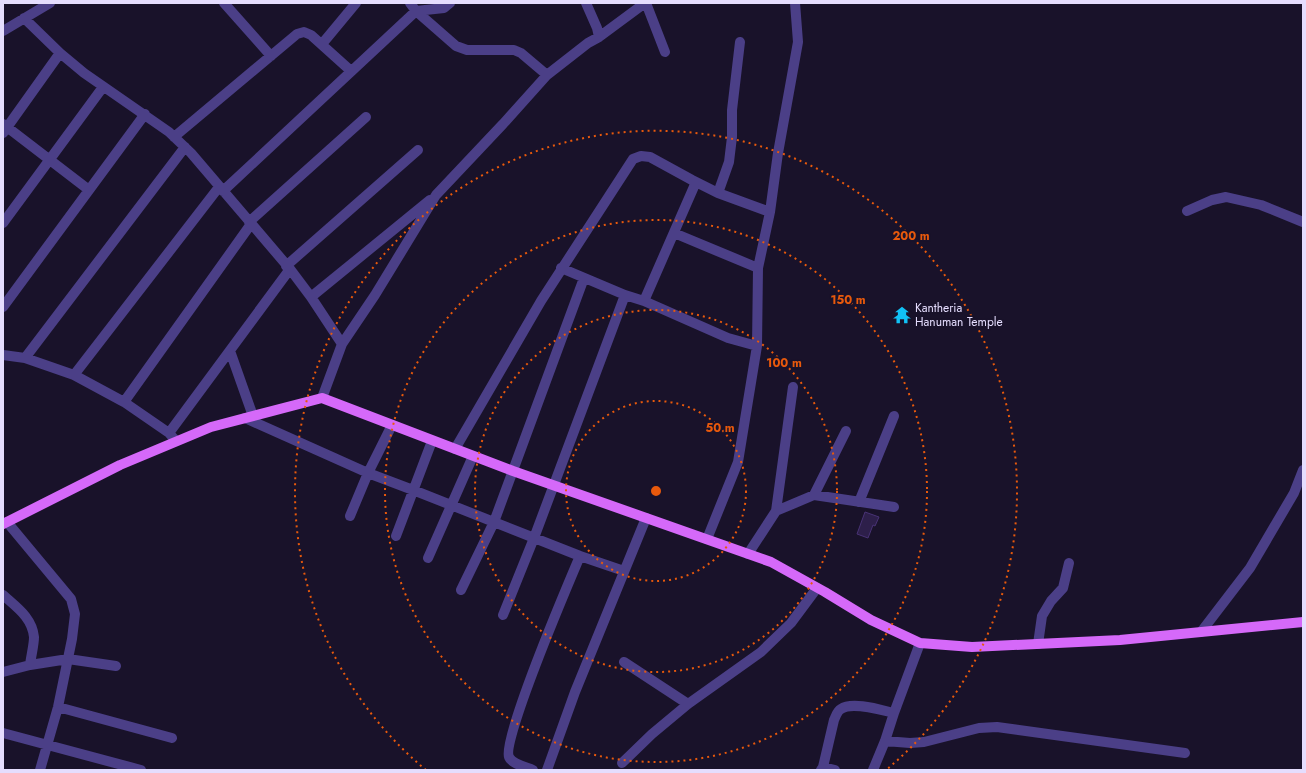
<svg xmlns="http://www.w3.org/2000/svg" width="1306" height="773" viewBox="0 0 1306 773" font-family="Jost,sans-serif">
<rect width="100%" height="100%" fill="#19122a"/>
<path fill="#2d1f4a" stroke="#483275" d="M 865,512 L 879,517 L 875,526 L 873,525 L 868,538 L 857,534 Z"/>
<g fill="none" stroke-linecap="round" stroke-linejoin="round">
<path stroke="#4b3f87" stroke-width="10" d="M 224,3 L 271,56
M 410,3 L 416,11 L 444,8 L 450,3
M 586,3 L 597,28 L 599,37
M 646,3 L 665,52
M 24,18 L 60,53 L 84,73 L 169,132 L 191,153 L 290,269 L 311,297 L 342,344 L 322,398
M 3,31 L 50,3
M 322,44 L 356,3
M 3,124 L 89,190
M 3,133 L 60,53
M 174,137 L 297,34 L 304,32 L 311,35 L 351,71
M 223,191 L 416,11 L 456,46 L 467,50 L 514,50 L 521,53 L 547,75
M 718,193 L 729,162 L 732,137 L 732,110 L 740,42
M 1187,211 L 1212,200 L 1226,197 L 1261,205 L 1303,222
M 249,222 L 366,117
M 3,223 L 103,87
M 674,233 L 758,268
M 286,266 L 418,150
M 561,268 L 625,295 L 644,301 L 728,338 L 757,346
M 311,297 L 430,200
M 644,301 L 696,182
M 3,307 L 145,114
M 342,344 L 375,295 L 436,195 L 503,124 L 547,75 L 588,43 L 599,37 L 645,3
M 230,351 L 253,416
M 3,355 L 25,358 L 74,375 L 124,402 L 169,433
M 25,358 L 185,147
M 74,375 L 219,187
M 124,402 L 251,224
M 245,418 L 368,473 L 413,490 L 580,556 L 624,571
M 176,441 L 169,433 L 290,269
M 455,449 L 541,301 L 633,159 L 641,156 L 650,157 L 692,180 L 718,193 L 770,212
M 814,495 L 846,431
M 859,502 L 894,416
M 776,511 L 814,495 L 894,507
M 350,516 L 368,473 L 392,425
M 7,522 L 71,599 L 75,614 L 72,639 L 58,707 L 40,770
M 396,536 L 432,441
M 707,539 L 738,462 L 757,346 L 758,268 L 770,212 L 778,153 L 798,42 L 795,3
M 748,554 L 776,511 L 793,387
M 428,558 L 473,456
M 461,590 L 494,522 L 584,278
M 3,595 C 16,607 32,617 34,637 C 34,645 31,656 30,665
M 503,615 L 534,538 L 625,295
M 1201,632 L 1250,568 L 1294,493 L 1303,470
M 1038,644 L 1042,616 L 1051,601 L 1063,588 L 1069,563
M 624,662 L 688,704
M 3,672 L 30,665 L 68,659 L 116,666
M 58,707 L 172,738
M 3,733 L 141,770
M 885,741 L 910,743 L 924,742 L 979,728 L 997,727 L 1185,753
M 622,763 L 652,734 L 688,704 L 761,652 L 791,623 L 817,588
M 823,767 L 835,770
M 533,770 C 526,767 512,764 509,757 C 501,741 569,582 580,556
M 547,770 L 575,692 L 646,518
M 821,770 L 823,767 L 834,720 C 836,716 837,711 841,709 C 852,701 881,710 894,713
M 873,770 L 885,741 L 894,713 L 920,643"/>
<path stroke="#d569f9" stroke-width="10" d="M 3,524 L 120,465 L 211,427 L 322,398 L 513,471 L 771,562 L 825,592 L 871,620 L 920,643 L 972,647 L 1120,640 L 1303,622"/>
</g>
<g fill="none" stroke="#e8590c" stroke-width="2" stroke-dasharray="2 4">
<circle cx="656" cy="491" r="90"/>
<circle cx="656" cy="491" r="181"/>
<circle cx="656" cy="491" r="271"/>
<path d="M426 770A361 361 0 1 1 886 770"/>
</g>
<defs>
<g id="temple-bare" transform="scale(1.38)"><path d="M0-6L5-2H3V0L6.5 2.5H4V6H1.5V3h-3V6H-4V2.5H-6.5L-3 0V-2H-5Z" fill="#11c1f5" stroke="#19122a" stroke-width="2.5" paint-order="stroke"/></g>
</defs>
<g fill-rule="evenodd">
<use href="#temple-bare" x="902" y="315"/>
</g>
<g text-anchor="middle" stroke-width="3.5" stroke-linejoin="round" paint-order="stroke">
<g font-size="12" fill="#e5ddfe" stroke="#19122a" text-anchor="start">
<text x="915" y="312">Kantheria<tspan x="915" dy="14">Hanuman Temple</tspan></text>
</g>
</g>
<circle cx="656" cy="491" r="6" fill="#e8590c" stroke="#19122a" stroke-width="2"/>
<g font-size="12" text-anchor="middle" font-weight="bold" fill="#e8590c" stroke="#19122a" stroke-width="3.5" stroke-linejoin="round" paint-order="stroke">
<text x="911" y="240">200 m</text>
<text x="848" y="304">150 m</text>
<text x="784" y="367">100 m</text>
<text x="720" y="432">50 m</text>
</g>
<rect width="1306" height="773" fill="none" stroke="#e5ddfe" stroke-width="8"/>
</svg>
